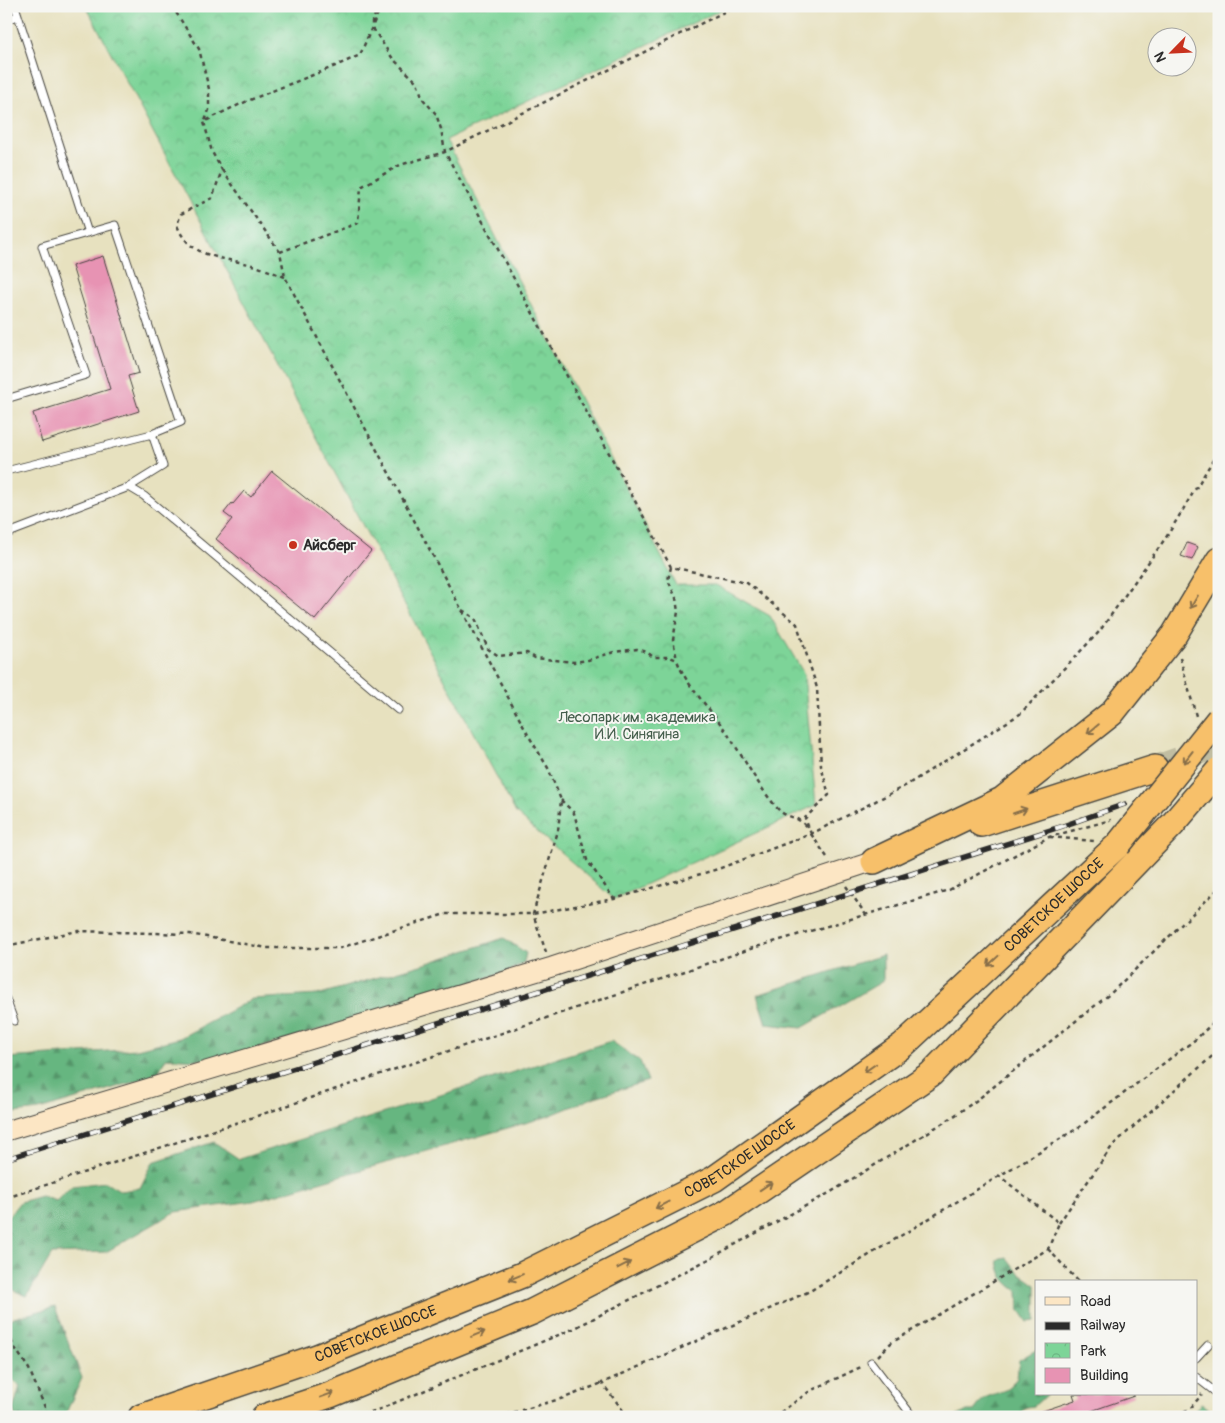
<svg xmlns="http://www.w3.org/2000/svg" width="1225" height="1423" viewBox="0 0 1225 1423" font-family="Pangolin,sans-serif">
<defs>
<pattern id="forest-firs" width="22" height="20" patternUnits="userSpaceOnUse" patternTransform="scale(1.25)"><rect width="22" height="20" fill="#66b680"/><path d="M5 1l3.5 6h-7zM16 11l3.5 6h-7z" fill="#549469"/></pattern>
<pattern id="park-crowns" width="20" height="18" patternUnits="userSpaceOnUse" patternTransform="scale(1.25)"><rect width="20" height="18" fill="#7dd498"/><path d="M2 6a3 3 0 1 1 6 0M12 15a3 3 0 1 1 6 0" fill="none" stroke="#6cb683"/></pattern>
</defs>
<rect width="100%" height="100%" fill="#f6f6f2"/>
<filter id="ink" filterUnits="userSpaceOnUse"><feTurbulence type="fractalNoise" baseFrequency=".02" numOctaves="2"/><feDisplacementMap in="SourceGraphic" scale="10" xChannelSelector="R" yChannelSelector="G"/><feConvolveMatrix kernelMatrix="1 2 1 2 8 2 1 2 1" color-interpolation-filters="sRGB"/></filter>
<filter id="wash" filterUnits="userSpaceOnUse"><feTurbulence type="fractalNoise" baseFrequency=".0096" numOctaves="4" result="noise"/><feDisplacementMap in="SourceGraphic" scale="20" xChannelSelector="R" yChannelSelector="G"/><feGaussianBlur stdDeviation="1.12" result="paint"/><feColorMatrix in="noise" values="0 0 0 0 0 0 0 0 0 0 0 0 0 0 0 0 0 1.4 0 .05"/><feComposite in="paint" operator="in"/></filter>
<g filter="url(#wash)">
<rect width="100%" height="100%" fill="#e7e1bf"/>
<path fill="url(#forest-firs)" stroke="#487056" d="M 504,938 L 526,953 L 524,962 L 510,971 L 216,1061 L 166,1058 L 157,1075 L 39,1110 L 6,1114 L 6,1058 L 137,1049 L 180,1038 L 252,999 L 317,995 L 431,962 Z
M 883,955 L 883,981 L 802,1028 L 766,1024 L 757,995 Z
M 611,1041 L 640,1061 L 648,1081 L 595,1097 L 546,1117 L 253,1201 L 175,1212 L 106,1252 L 52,1254 L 27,1296 L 6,1287 L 6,1219 L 20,1202 L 41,1196 L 56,1201 L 72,1186 L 106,1182 L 121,1191 L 140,1188 L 153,1162 L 214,1142 L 239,1159 Z
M 1007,1258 L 1018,1272 L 1036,1285 L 1036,1321 L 1028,1322 L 1019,1309 L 1018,1291 C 1005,1282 1000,1276 998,1260 Z
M 55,1307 L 82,1378 L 65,1415 L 59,1417 L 16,1417 L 13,1410 L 20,1386 L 6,1376 L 6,1320 Z
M 1036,1350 L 1036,1394 L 1047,1394 L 1034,1406 L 1027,1407 L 1015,1417 L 956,1417 L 967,1411 L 974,1411 L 984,1398 L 1008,1389 L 1017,1378 L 1019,1360 Z
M 1201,1404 L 1219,1416 L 1219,1417 L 1187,1417 Z"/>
<path fill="url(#park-crowns)" stroke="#548062" d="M 86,6 L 729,6 L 446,140 L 676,585 L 716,585 L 770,616 L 804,674 L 816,805 L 614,899 L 516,813 Z"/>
<g id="blocks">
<path fill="#e793b3" d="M 103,256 L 139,373 L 128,376 L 139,411 L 42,442 L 33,413 L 110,389 L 72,266 Z
M 272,471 L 371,551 L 315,620 L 216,539 L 232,519 L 224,513 L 232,503 L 233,504 L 244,491 L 251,497 Z
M 1187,543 L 1198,547 L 1192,560 L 1181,556 Z
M 1073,1394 L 1134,1394 L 1134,1396 L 1074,1417 L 1031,1417 L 1031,1415 L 1075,1400 Z"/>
</g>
</g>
<g filter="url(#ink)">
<use href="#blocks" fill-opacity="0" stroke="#474641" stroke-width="1"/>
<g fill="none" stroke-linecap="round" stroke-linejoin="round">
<path stroke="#c1bda1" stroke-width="25" stroke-dasharray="25 12" stroke-linecap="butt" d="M 1155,768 L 1219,745"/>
<g stroke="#474641" stroke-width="9">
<path id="lane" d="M 15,6 L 88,233
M 6,20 L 18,16
M 6,399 L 86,375 L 42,246 L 115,225 L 181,422 L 152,434 L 6,471
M 129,487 L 163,466 L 152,434
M 6,534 L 129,487 L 144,496 L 398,710
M 6,999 L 14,1021
M 1196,1358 L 1208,1345
M 871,1362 L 913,1417
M 1196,1377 L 1219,1395"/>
</g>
<g stroke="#474641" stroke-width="21">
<path id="secondary" d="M 6,1131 L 552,967 L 874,861"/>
</g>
<g stroke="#474641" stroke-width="28">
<g id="highway">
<path d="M 981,824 L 1155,768"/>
<path d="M 874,861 L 1002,800 L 1112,713 L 1174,635 L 1219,560"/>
<path id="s1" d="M 141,1417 L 317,1357 L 522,1275 L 714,1179 L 903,1045 L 1118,845"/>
<path d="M 264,1417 L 330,1395 L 532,1312 L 726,1213 L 931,1074 L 1172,825"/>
</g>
</g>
<path stroke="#474641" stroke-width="2.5" stroke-dasharray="4 4" stroke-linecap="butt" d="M 172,6 L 199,49 L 209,89 L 209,110 L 205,121
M 379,6 L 372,21 L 372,27 L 393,59 L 417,82 L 423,99 L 436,114 L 441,129 L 445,152 L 671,567 L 747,583 L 797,624 L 817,688 L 821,766 L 829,795 L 805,818 L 811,834
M 222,170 L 280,252 L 285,277 L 527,733 L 548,768 L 561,800 L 558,831 L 533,914 L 546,952
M 280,252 L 358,223 L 361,187 L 400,165 L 445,152 L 736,6
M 285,277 C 272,272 260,267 248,264 C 219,257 189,257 177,225 L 181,214 L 212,198 L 222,170 L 212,152 L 204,122 C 253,95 309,79 360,55 L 381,6
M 671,567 L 668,580 L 676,598 L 678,612 L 673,640 L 677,660
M 462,610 L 475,618 L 488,649 L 499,656 L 527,653 L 535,658 L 574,662 L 588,660 L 614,652 L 637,649 L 647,652 L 653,657 L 670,657 L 677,660 C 685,684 707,705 722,726 C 741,752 756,784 778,809 C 788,820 796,813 808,829
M 1180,658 L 1196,716
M 561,800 L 574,813 L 587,860 L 614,899
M 811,834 L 829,860
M 1050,837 L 1094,841
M 846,886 L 866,915
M 6,946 L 78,931 L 190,934 L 267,948 L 340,948 L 445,914 L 533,914 L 614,899 L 718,869 L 811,834 L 905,786 L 1020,714 L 1099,632 L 1167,536 L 1219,450
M 6,1198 L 242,1121 L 753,948 L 949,890 L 1049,837 L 1111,820
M 1059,1223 L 1113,1145 L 1219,1050
M 1048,1249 L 1079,1282
M 6,1325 L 13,1345 L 29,1369 L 49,1417
M 878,1356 L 891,1343 L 1048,1249 L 1059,1223 L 998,1175
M 355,1417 L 380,1409 L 573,1329 L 707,1260 L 831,1192 L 951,1118 L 977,1100 L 1111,993 L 1219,888
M 498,1417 L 567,1397 L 602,1383
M 628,1417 L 602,1383 L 810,1291 L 1078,1128 L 1196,1039 L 1219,1017
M 774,1417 L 810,1391 L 863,1366
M 1169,1417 L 1190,1409 L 1202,1394"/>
<use href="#lane" stroke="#fff" stroke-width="7"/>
<use href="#secondary" stroke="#fce6c4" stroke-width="19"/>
<use href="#highway" stroke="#f7c06b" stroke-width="25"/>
<g stroke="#2b2b2b" stroke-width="5.5">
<path id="rail" d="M 6,1159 L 1060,827 L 1125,804"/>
</g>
<use href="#rail" stroke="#f6f6f2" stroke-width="4" stroke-dasharray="11" stroke-linecap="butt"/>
<g stroke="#474641" stroke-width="28" stroke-linecap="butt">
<path id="highway-bridge" d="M 1172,825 L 1219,770
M 1118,845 L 1219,719"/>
</g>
<use href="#highway-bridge" stroke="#f7c06b" stroke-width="25"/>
</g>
<defs><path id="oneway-shaft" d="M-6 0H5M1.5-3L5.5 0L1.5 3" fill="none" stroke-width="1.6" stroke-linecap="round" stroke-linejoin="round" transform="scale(1.25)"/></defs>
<g stroke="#876e48">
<use href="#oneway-shaft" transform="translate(1194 602) rotate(121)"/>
<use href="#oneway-shaft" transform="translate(1093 729) rotate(141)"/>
<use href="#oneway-shaft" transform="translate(1188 757) rotate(128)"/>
<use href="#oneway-shaft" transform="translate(1020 811) rotate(-19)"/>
<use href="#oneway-shaft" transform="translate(993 961) rotate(137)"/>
<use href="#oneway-shaft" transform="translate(870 1068) rotate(145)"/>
<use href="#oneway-shaft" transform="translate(766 1186) rotate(-34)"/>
<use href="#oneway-shaft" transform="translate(662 1205) rotate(153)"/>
<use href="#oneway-shaft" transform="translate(624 1265) rotate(-27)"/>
<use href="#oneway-shaft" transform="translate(516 1277) rotate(157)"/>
<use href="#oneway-shaft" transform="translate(478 1334) rotate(-22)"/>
<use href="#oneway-shaft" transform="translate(327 1395) rotate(-20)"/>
</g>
</g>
<circle fill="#c8321e" stroke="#f6f6f2" stroke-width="2" cx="293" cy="545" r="5"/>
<g text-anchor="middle" stroke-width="4" stroke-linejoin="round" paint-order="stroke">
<g font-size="15" font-weight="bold" fill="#2b2b2b" stroke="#f6f6f2" text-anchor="start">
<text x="303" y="550">Айсберг</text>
</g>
<g font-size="15" fill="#445e4c" stroke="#f6f6f2">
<text x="637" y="722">Лесопарк им. академика<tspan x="637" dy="17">И.И. Синягина</tspan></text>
</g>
<g font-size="15" fill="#2b2b2b" stroke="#f6f6f2">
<text dy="5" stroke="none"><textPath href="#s1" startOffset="1059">СОВЕТСКОЕ ШОССЕ</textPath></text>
<text dy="5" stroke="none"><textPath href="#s1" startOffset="654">СОВЕТСКОЕ ШОССЕ</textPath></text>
<text dy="5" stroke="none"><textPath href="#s1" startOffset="249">СОВЕТСКОЕ ШОССЕ</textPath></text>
</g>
</g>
<rect width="1225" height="1423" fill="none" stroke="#f6f6f2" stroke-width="25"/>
<rect x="1035" y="1280" width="162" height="115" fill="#f6f6f2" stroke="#a5a5a2"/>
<rect x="1045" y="1297" width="25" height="8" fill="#fce6c4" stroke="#a5a5a2"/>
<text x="1080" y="1306" font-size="15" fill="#2b2b2b">Road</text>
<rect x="1045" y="1322" width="25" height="8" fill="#2b2b2b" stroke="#a5a5a2"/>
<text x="1080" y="1330" font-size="15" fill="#2b2b2b">Railway</text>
<rect x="1045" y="1343" width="25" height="15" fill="url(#park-crowns)" stroke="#a5a5a2"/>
<text x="1080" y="1356" font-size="15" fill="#2b2b2b">Park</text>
<rect x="1045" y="1368" width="25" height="15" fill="#e793b3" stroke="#a5a5a2"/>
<text x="1080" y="1380" font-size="15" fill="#2b2b2b">Building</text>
<g transform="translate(1172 52) rotate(246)"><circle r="24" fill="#f6f6f2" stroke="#a5a5a2"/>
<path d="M0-4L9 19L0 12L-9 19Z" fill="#c8321e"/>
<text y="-8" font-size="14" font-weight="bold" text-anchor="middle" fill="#2b2b2b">N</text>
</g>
</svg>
